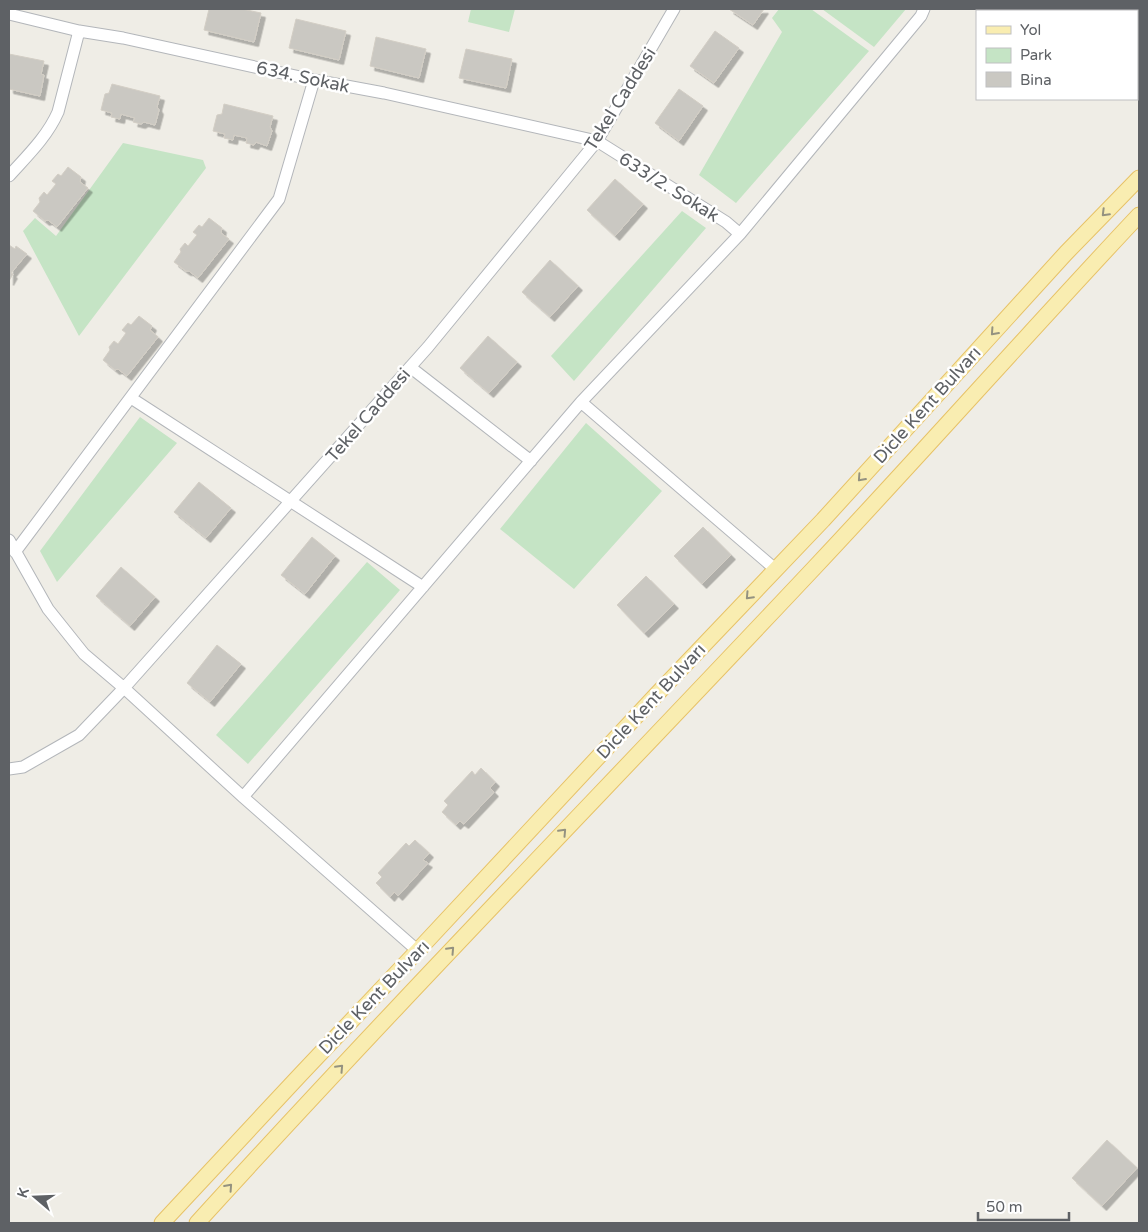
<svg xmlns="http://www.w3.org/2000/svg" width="1148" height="1232" viewBox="0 0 1148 1232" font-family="'Varela Round',sans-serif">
<defs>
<filter id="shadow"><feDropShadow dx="4.5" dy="4.5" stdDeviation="0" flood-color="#0004"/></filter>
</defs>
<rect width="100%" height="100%" fill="#efede6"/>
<path fill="#c5e4c5" d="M 471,9 L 515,9 L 509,32 L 468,22 Z
M 779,9 L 811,9 L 869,51 L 736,203 L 699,175 L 782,32 L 772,18 Z
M 822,9 L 906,9 L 874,47 Z
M 123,143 L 203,160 L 206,168 L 79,336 L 23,231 L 35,218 L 56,236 Z
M 682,211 L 706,228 L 574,381 L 551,356 Z
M 140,417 L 177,443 L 57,582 L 40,551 Z
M 586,423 L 662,491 L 574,589 L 500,529 Z
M 367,562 L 400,590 L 248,764 L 216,735 Z"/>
<path fill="#cac8c2" stroke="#d3cec5" filter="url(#shadow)" d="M 209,9 L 242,9 L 261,13 L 254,42 L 204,30 Z
M 729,9 L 764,9 L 753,25 Z
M 296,19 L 346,31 L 339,60 L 289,48 Z
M 715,31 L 739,48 L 714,83 L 690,66 Z
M 376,37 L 426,49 L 419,78 L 370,66 Z
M 466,49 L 512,59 L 506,88 L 459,78 Z
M 9,54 L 44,61 L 41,74 L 44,75 L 40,96 L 9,89 Z
M 112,84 L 160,96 L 157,107 L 159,110 L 155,125 L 144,122 L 141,124 L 133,122 L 135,118 L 121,114 L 120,119 L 111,117 L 112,113 L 101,110 L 105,94 L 109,93 Z
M 679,89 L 703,106 L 679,141 L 655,123 Z
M 224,104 L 273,116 L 270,127 L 272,131 L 267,146 L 256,142 L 254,145 L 246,143 L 247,138 L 234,135 L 233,140 L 224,138 L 225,134 L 213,131 L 217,115 L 222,114 Z
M 68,167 L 81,177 L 80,182 L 88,188 L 57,227 L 48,220 L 45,221 L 33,211 L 40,202 L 39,198 L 44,192 L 47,195 L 56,184 L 52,181 L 58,174 L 61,176 Z
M 615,179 L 643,204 L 615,236 L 587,210 Z
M 209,218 L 222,228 L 221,233 L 229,239 L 198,278 L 189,271 L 186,271 L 174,262 L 181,252 L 180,249 L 185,243 L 188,246 L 197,235 L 193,232 L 199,225 L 202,227 Z
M 9,245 L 15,249 L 16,246 L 27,254 L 11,273 L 13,274 L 9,281 Z
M 550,260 L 578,286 L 550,317 L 522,292 Z
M 139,316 L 152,326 L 150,330 L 158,337 L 127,376 L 118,369 L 115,370 L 103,360 L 110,350 L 109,347 L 114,341 L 118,344 L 126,333 L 122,330 L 128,323 L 131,325 Z
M 488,336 L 517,362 L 489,393 L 460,368 Z
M 199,482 L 231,508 L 206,538 L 174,512 Z
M 703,527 L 731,555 L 702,584 L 674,556 Z
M 312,537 L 335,556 L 305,594 L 281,575 Z
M 121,567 L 155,597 L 130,626 L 96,596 Z
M 646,576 L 674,604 L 644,633 L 617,605 Z
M 217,645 L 241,664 L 210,702 L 187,683 Z
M 481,768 L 495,782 L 490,788 L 494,792 L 464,824 L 460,821 L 456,825 L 442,812 L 448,805 L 444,801 L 472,771 L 475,775 Z
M 415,840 L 429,853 L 423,860 L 428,863 L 398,896 L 394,892 L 390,897 L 376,883 L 382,877 L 378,873 L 406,843 L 409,846 Z
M 1107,1140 L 1137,1168 L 1102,1206 L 1072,1178 Z"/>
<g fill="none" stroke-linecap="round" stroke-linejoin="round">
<g stroke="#b3b6ba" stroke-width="13">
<path id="minor" d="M 9,14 L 79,31 L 123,38 L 314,80 L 384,93 L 597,141 L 726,222 L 740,234
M 9,176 C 27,156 47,137 58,112 L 79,31
M 410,367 L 531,461
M 131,398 L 423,587
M 581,402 L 775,569
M 9,540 L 48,609 L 84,654 L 124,688 L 243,797 L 418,951
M 15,552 L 279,199 L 314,80
M 9,769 L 23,767 L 79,735 L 124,688 L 428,347 L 597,141 L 674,9
M 243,797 L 581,402 L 740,234 L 921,16 L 924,9"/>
</g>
<g stroke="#e7c267" stroke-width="17">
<path id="major" d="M 162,1223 L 300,1075 L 424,944 L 656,695 L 823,520 L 1066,253 L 1139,178
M 197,1223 C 399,1001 609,786 815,567 C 924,451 1030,331 1139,215"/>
</g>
<use href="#minor" stroke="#fff" stroke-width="11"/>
<use href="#major" stroke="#f9edb1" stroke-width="15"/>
</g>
<defs><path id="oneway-chevron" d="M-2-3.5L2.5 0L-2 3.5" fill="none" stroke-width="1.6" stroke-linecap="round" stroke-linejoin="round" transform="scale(1.25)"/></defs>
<g stroke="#949280">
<use href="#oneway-chevron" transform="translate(1105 213) rotate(135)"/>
<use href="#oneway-chevron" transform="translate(994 332) rotate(132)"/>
<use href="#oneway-chevron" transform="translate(861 478) rotate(132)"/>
<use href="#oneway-chevron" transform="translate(749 596) rotate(133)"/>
<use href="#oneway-chevron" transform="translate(563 832) rotate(-47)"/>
<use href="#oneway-chevron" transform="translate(451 950) rotate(-47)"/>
<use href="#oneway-chevron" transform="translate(340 1068) rotate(-47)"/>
<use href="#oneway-chevron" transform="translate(229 1187) rotate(-48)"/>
</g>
<g text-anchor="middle" stroke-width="5" stroke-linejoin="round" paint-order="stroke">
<g font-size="18" fill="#5e6165" stroke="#fff">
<text transform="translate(303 77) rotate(12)" y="6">634. Sokak</text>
<text transform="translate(620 99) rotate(-58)" y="6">Tekel Caddesi</text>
<text transform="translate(669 187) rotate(32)" y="6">633/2. Sokak</text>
<text transform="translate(927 405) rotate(-48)" y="6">Dicle Kent Bulvarı</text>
<text transform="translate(368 415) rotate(-49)" y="6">Tekel Caddesi</text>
<text transform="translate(651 701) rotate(-47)" y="6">Dicle Kent Bulvarı</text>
<text transform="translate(374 997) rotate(-46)" y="6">Dicle Kent Bulvarı</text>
</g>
</g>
<rect width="1148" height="1232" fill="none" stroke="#5e6165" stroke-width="20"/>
<rect x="976" y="10" width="162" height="90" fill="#ffffff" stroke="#bfc0c1"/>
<rect x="986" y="26" width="25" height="8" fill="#f9edb1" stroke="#bfc0c1"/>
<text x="1020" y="35" font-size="15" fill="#5e6165">Yol</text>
<rect x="986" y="48" width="25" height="15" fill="#c5e4c5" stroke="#bfc0c1"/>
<text x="1020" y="60" font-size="15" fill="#5e6165">Park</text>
<rect x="986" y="72" width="25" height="15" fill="#cac8c2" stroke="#bfc0c1"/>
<text x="1020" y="85" font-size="15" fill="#5e6165">Bina</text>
<g transform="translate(35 1197) rotate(289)" stroke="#ffffff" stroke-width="4" paint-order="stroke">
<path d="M0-4L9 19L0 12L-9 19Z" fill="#5e6165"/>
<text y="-8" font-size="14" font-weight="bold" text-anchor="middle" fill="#5e6165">K</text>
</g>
<path d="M978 1212v8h91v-8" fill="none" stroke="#5e6165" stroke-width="2.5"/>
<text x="986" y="1212" font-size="15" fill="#5e6165" stroke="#ffffff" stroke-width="4" paint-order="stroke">50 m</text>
</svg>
